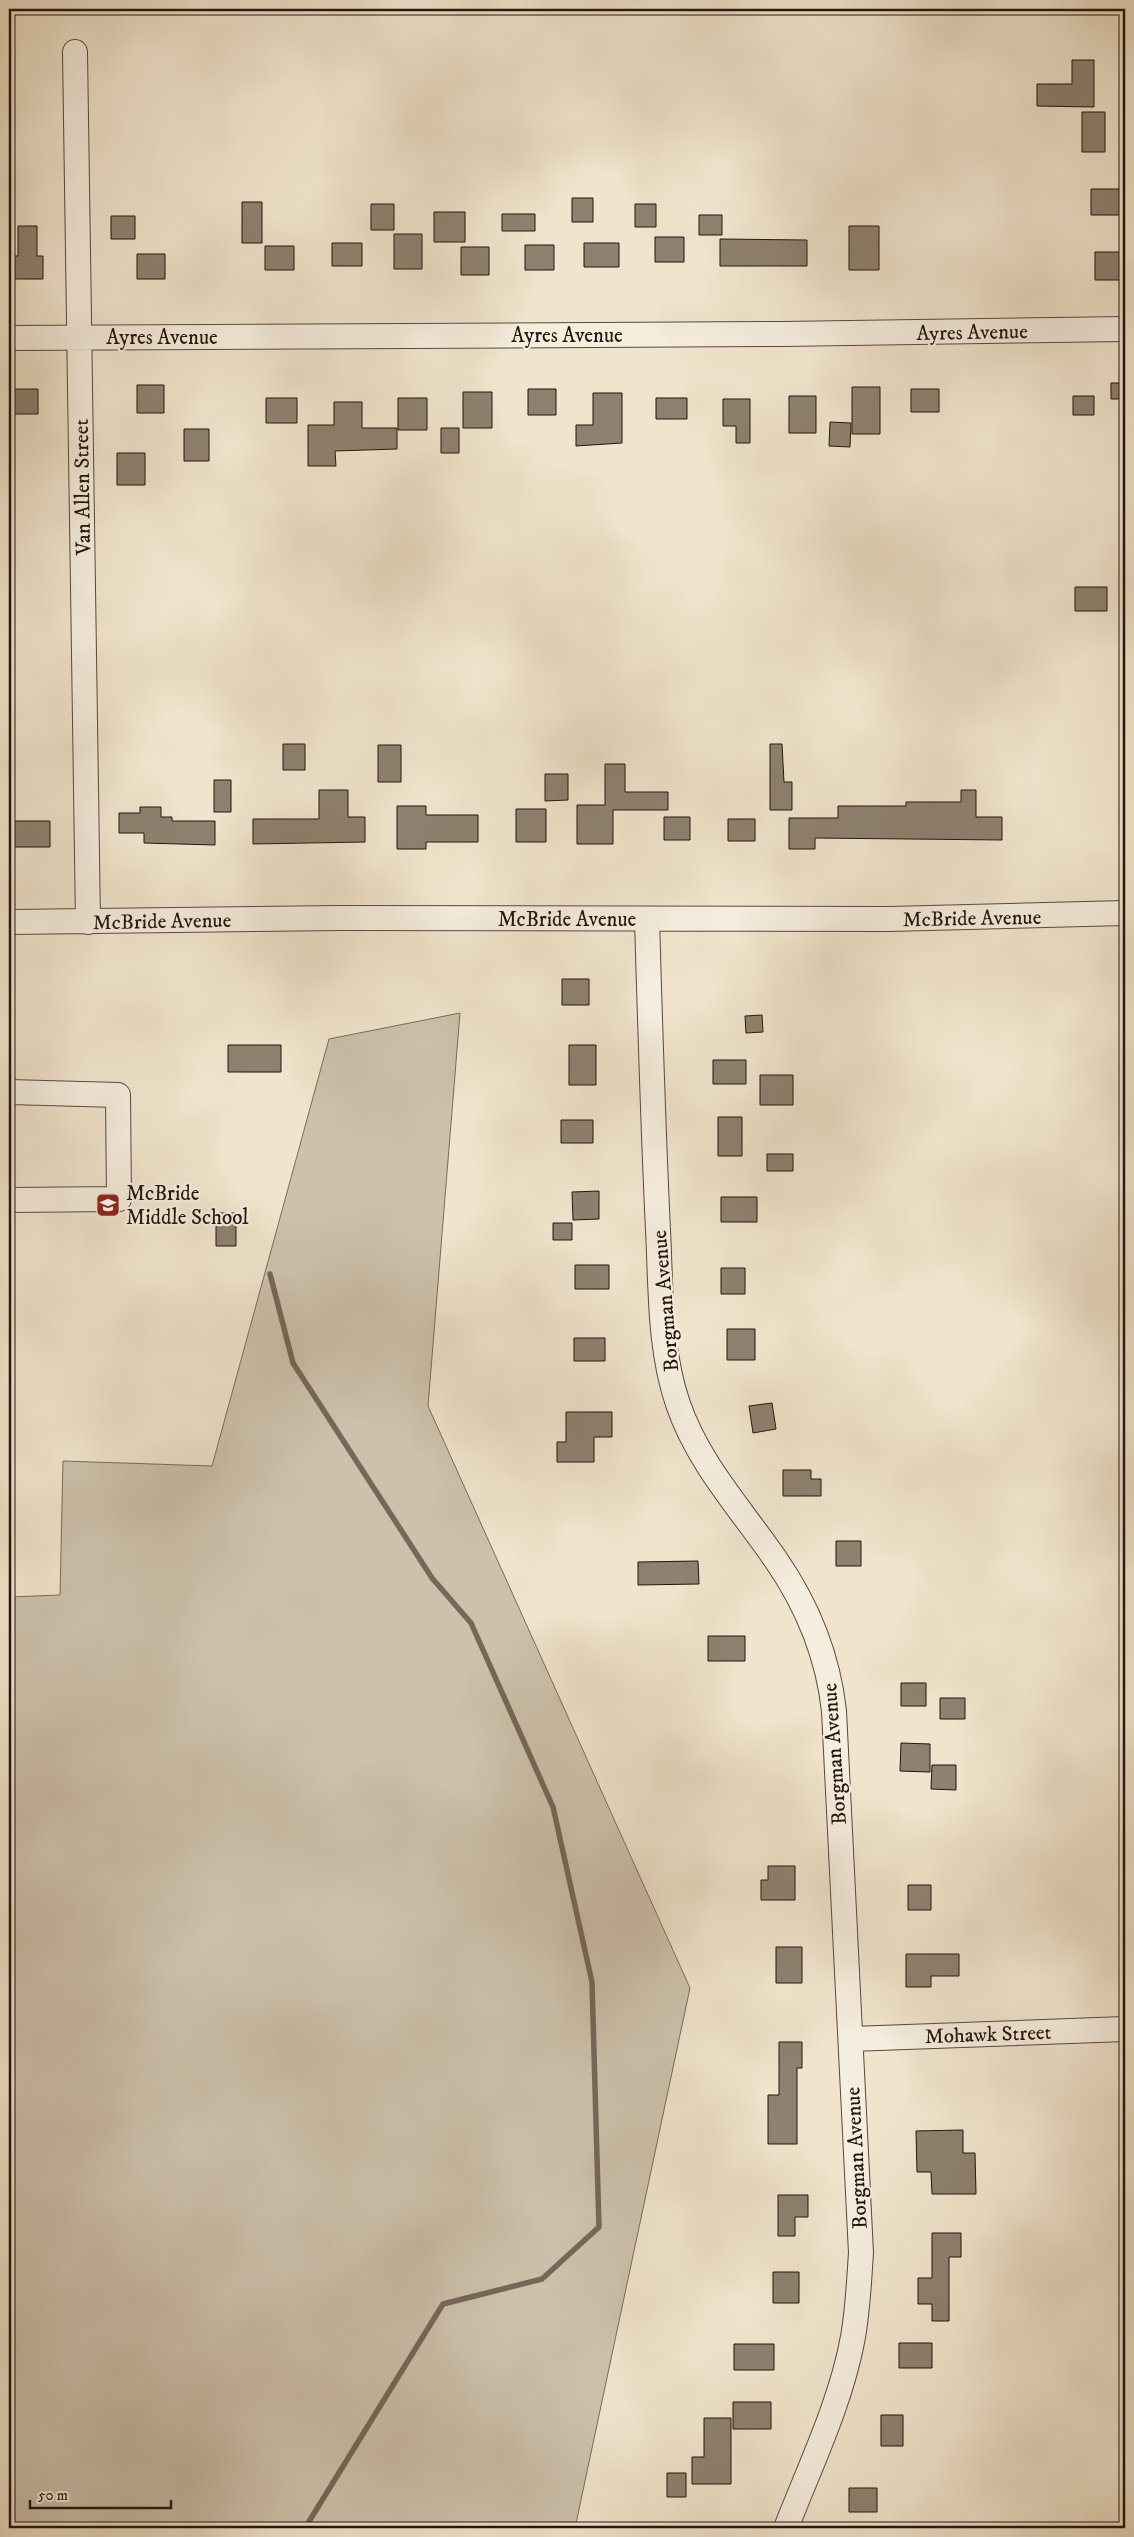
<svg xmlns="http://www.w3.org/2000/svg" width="1134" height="2537" viewBox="0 0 1134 2537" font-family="'IM FELL DW Pica',serif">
<rect width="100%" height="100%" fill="#f0e4cc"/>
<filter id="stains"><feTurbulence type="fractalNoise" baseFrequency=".004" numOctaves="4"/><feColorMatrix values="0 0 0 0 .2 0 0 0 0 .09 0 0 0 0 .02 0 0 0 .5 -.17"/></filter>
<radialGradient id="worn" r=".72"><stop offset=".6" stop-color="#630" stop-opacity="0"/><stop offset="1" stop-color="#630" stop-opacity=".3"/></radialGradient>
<path fill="#cdc1ac" stroke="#786b5c" d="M 897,9 L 1101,9 L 970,13 Z
M 460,1013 L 428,1406 L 690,1988 L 575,2528 L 9,2528 L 9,1597 L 60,1595 L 63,1461 L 212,1466 L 329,1039 Z"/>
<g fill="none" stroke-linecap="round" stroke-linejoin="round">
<path stroke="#756759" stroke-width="5.5" d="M 270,1274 L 293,1363 L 432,1578 L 471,1623 L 553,1807 L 592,1982 L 599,2227 L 542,2279 L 443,2304 L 305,2528"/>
</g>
<path fill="#8e8170" stroke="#24150d" d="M 1072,60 L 1094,60 L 1094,107 L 1037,106 L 1037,84 L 1072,84 Z
M 1082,112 L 1105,112 L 1105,152 L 1082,152 Z
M 1091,189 L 1120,189 L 1120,215 L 1091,215 Z
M 572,198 L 593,198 L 593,222 L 572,222 Z
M 242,202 L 262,202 L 262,243 L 242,243 Z
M 371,204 L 394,204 L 394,230 L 371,230 Z
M 635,204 L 656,204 L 656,227 L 635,227 Z
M 434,212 L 465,212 L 465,242 L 434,242 Z
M 502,214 L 535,214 L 535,231 L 502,231 Z
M 699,215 L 722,215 L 722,235 L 699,235 Z
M 111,216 L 135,216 L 135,239 L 111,239 Z
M 18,226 L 37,226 L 37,256 L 43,256 L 43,279 L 9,279 L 9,256 L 18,256 Z
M 849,226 L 879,226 L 879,270 L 849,270 Z
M 394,234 L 422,234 L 422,269 L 394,269 Z
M 655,237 L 684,237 L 684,262 L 655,262 Z
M 720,239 L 807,240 L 807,266 L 720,266 Z
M 332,243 L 362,243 L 362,266 L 332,266 Z
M 584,243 L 619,243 L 619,267 L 584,267 Z
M 525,245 L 554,245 L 554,270 L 525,270 Z
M 265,246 L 294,246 L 294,270 L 265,270 Z
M 461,247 L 489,247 L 489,275 L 461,275 Z
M 1095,252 L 1125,252 L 1125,280 L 1095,280 Z
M 137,254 L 165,254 L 165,279 L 137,279 Z
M 1111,383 L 1125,383 L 1125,399 L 1111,399 Z
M 137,385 L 164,385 L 164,413 L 137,413 Z
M 852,387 L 880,387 L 880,434 L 852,434 Z
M 9,389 L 38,389 L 38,414 L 9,414 Z
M 528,389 L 556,389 L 556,415 L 528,415 Z
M 911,389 L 939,389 L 939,412 L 911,412 Z
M 463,392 L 492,392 L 492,428 L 463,428 Z
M 593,393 L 622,393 L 622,443 L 576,446 L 576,425 L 593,425 Z
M 789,396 L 816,396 L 816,433 L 789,433 Z
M 1073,396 L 1094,396 L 1094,415 L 1073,415 Z
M 266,398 L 297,398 L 297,423 L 266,423 Z
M 398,398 L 427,398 L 427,430 L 398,430 Z
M 656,398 L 687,398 L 687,419 L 656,419 Z
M 723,399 L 750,399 L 750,443 L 736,443 L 736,426 L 723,426 Z
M 334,402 L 362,402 L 362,428 L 397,428 L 397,449 L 335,451 L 336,466 L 308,466 L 308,425 L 334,425 Z
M 830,422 L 851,423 L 850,447 L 829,446 Z
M 441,428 L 459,428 L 459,453 L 441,453 Z
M 184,429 L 209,429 L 209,461 L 184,461 Z
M 117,453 L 145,453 L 145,485 L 117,485 Z
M 1075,587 L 1107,587 L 1107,611 L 1075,611 Z
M 283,744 L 305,744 L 305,770 L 283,770 Z
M 770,744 L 782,744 L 784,782 L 792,782 L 792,810 L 770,810 Z
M 378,745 L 401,745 L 401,782 L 378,782 Z
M 605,764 L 625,764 L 625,792 L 668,792 L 668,810 L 613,810 L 613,844 L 577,844 L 577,805 L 605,805 Z
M 545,774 L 568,774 L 568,800 L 545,801 Z
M 214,780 L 231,780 L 231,812 L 214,812 Z
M 319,790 L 348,790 L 348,817 L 365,817 L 365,842 L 253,844 L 253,819 L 319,819 Z
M 961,790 L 976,790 L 976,817 L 1002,817 L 1002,840 L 815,838 L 815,849 L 789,849 L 789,818 L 838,818 L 838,806 L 906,806 L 906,802 L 961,802 Z
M 397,806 L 426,806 L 426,815 L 478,815 L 478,842 L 426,842 L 426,849 L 397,849 Z
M 140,807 L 161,807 L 161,817 L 172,817 L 172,821 L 215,821 L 215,845 L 144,843 L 144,833 L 119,833 L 119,813 L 140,813 Z
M 516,809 L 546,809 L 546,842 L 516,842 Z
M 664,817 L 690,817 L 690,840 L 664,840 Z
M 728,819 L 755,819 L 755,841 L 728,841 Z
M 9,821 L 50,821 L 50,847 L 9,847 Z
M 562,979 L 589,979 L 589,1005 L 562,1005 Z
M 762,1015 L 763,1032 L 746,1033 L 745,1016 Z
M 228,1045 L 281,1045 L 281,1072 L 228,1072 Z
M 569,1045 L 596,1045 L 596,1085 L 569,1085 Z
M 713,1060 L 746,1060 L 746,1084 L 713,1084 Z
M 760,1075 L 793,1075 L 793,1105 L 760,1105 Z
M 718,1117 L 742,1117 L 742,1156 L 718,1156 Z
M 561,1120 L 593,1120 L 593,1143 L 561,1143 Z
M 767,1154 L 793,1154 L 793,1171 L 767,1171 Z
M 599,1191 L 599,1219 L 573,1220 L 572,1192 Z
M 721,1197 L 757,1197 L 757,1222 L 721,1222 Z
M 216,1213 L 236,1213 L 236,1246 L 216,1246 Z
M 553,1223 L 572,1223 L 572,1240 L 553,1240 Z
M 575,1265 L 609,1265 L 609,1289 L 575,1289 Z
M 721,1268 L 745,1268 L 745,1294 L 721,1294 Z
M 727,1329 L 755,1329 L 755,1360 L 727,1360 Z
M 574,1338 L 605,1338 L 605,1361 L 574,1361 Z
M 772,1403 L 776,1429 L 753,1433 L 749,1406 Z
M 566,1412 L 612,1412 L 612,1437 L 594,1437 L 594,1462 L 557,1462 L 557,1442 L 566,1442 Z
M 783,1470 L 811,1470 L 811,1479 L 821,1479 L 821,1496 L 783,1496 Z
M 836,1541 L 861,1541 L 861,1566 L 836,1566 Z
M 698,1561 L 699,1584 L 638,1585 L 638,1562 Z
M 708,1636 L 745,1636 L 745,1661 L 708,1661 Z
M 901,1683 L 926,1683 L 926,1706 L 901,1706 Z
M 940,1698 L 965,1698 L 965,1719 L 940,1719 Z
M 901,1743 L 930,1744 L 930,1772 L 900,1771 Z
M 932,1765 L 956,1765 L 956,1790 L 931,1789 Z
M 768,1866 L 795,1866 L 795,1900 L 761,1900 L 761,1880 L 768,1880 Z
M 908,1885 L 931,1885 L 931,1910 L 908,1910 Z
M 776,1947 L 802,1947 L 802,1983 L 776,1983 Z
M 906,1954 L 959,1954 L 959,1976 L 931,1976 L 931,1987 L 906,1987 Z
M 779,2042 L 802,2042 L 802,2068 L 797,2068 L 797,2144 L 768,2144 L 768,2095 L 779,2095 Z
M 963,2130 L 963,2153 L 975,2153 L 976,2194 L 932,2194 L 931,2172 L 917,2172 L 916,2131 Z
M 778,2195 L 808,2195 L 808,2217 L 795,2217 L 795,2236 L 778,2236 Z
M 932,2233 L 961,2233 L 961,2257 L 949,2257 L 949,2321 L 932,2321 L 932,2304 L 918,2304 L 918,2278 L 932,2278 Z
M 773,2272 L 799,2272 L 799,2303 L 773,2303 Z
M 899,2343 L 932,2343 L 932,2368 L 899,2368 Z
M 734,2344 L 774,2344 L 774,2370 L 734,2370 Z
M 733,2402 L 771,2402 L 771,2429 L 733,2429 Z
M 881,2415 L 903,2415 L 903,2446 L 881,2446 Z
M 704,2418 L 731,2418 L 731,2484 L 692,2484 L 692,2457 L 704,2457 Z
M 667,2473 L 686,2473 L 686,2497 L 667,2497 Z
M 849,2488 L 877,2488 L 877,2512 L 849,2512 Z"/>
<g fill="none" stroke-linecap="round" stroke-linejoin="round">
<g stroke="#57493d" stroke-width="26">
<path id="minor" d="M 75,52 L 88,922
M 9,338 L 782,334 L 1125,329
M 647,919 C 650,1023 653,1126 658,1230 C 661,1288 659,1349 678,1404 C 698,1463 741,1509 776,1560 C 807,1605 828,1656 834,1711 L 861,2253 C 859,2281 858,2309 853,2337 C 841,2403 810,2466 786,2528
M 9,922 L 340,918 L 889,919 L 1125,913
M 9,1092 L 118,1095 L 119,1199 L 9,1200
M 851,2039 L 1125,2029"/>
</g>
<use href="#minor" stroke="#f5edde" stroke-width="24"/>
</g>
<defs>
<g id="school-square" transform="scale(1.25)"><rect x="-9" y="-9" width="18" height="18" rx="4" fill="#8f2418" stroke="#f5edde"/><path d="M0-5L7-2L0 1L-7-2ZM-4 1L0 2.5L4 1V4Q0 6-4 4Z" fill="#fff"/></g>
</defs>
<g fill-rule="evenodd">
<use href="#school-square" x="108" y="1205"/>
</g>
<g text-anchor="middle" stroke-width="4.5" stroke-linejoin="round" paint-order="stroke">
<g font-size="21" fill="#24150d" stroke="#f5edde">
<text transform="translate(972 332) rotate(-1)" y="7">Ayres Avenue</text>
<text x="567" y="342">Ayres Avenue</text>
<text x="162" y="344">Ayres Avenue</text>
<text transform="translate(82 487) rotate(-91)" y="7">Van Allen Street</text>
<text transform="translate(972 918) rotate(-1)" y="7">McBride Avenue</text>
<text x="567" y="926">McBride Avenue</text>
<text transform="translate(162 921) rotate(-1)" y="7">McBride Avenue</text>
<text transform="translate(665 1301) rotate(-95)" y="7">Borgman Avenue</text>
<text transform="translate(834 1754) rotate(-94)" y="7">Borgman Avenue</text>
<text transform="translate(988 2034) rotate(-2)" y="7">Mohawk Street</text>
<text transform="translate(856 2158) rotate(-93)" y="7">Borgman Avenue</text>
</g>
<g font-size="21" fill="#24150d" stroke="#f5edde" text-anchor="start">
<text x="126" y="1200">McBride<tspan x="126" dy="24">Middle School</tspan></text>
</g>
</g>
<rect width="1134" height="2537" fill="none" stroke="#f0e4cc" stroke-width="30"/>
<rect x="10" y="10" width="1114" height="2517" fill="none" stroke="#24150d" stroke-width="2.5"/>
<rect x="15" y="15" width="1104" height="2507" fill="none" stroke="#24150d"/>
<path d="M30 2500v8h141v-8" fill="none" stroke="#24150d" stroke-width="2.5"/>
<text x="38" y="2500" font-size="15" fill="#24150d" stroke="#f5edde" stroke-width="4" paint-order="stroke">50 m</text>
<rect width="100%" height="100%" filter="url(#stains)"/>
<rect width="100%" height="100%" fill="url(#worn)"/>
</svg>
